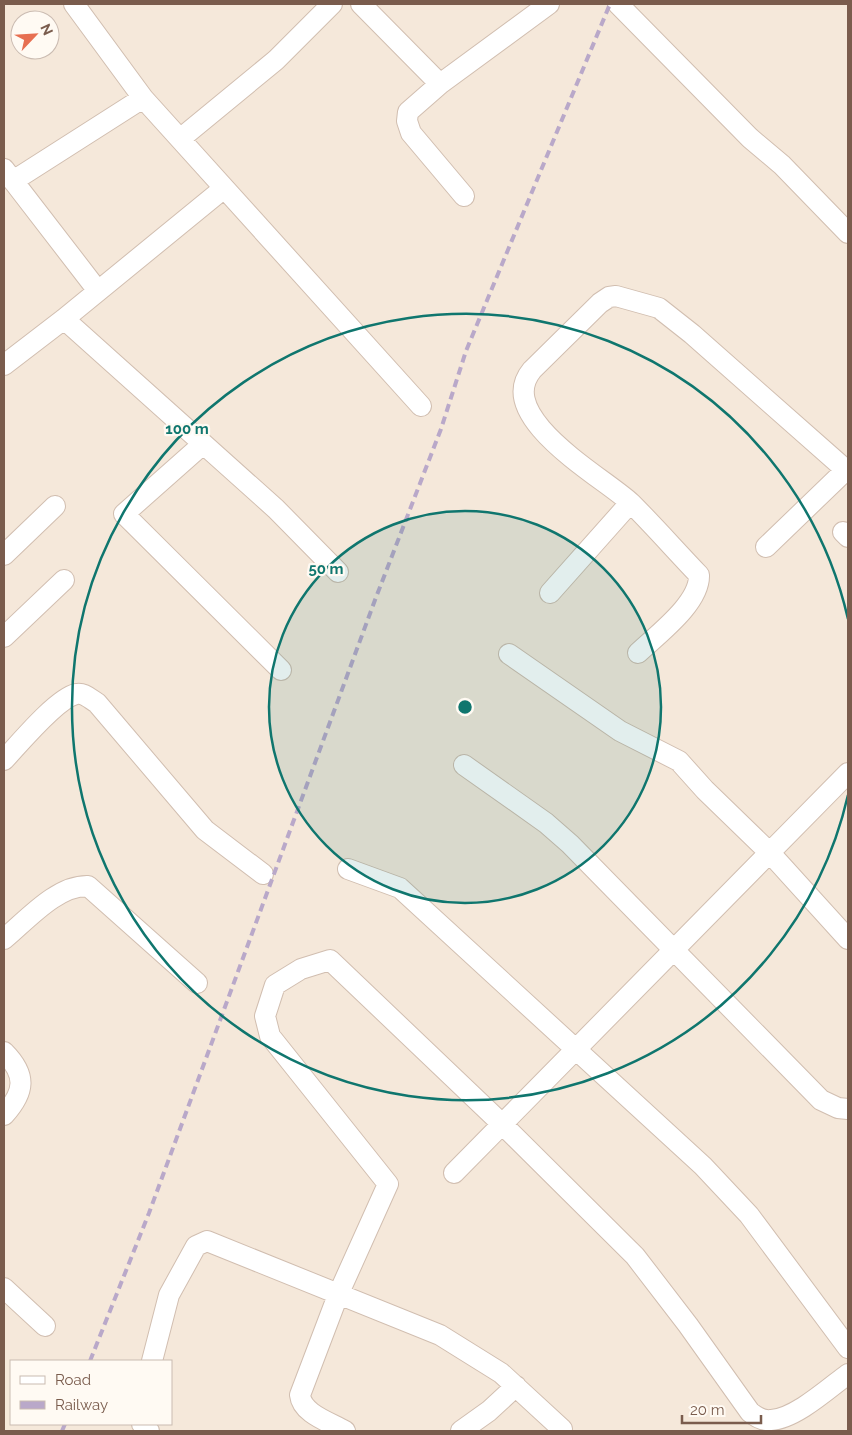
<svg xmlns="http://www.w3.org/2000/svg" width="852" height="1435" viewBox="0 0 852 1435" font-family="Raleway,sans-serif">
<rect width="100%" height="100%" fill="#fdf6ec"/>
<path fill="#f5e8da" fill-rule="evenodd" d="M 4,4 L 848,4 L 848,1431 L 4,1431 ZM 20,20 L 50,20 L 50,50 L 20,50 ZM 11,1361 L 171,1361 L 171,1424 L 11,1424 Z"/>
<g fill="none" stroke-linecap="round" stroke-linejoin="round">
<g stroke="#d1beb0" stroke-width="22">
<path id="minor" d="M 74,4 L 143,98 L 421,406
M 361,4 L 440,84
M 618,4 L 750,138 L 782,165 L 848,233
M 180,139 L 276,60 L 332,4
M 4,169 L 98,291
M 13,181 L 143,98
M 464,196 L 411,133 L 407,121 L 408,112 L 440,84 L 549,4
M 64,319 L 276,509 L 338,572
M 4,365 L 64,319 L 223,189
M 203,444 L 124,514 L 281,670
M 843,532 L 848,537
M 766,547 L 848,468
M 4,555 L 55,506
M 550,593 L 630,503
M 4,637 L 64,580
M 638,653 C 658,634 700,603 699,575 C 676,551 654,526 631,503 C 603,477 493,417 532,370 L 600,303 L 609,297 L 616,296 L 659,308 L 692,334 L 846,470
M 509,654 L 620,731 L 679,761 L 705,790 L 770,853 L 848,939
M 4,760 C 19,744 56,699 76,694 C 84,692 90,699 97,703 L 205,830 L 263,874
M 464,765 L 546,823 L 570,844 L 821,1100 L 838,1108 L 848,1109
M 348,869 L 400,888 L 703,1166 L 749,1215 L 848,1348
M 4,939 C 27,920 57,885 88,886 L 197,983
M 4,1052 C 27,1075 25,1092 4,1115
M 454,1173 L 848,773
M 4,1288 L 45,1326
M 152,1361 L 169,1295 L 196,1246 L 207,1241 L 440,1335 L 501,1373 L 562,1429
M 142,1424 L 149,1431
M 345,1431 C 330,1422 302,1414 300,1395 L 338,1295 L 388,1184 L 270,1036 L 265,1016 L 275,985 L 301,969 L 330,960 L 502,1124 L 635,1256 L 688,1325 L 750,1412 C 756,1417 763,1421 771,1420 C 795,1419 829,1388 848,1374
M 461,1431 L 489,1411 L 516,1386"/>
</g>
<use href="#minor" stroke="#fff" stroke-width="20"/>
<path stroke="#b9a8c9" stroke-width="4" stroke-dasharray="8 5" stroke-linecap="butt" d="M 90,1361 L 149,1213 L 375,600 L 441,429 L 466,351 L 610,4
M 62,1431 L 65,1424"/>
</g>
<circle cx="465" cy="707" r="196" fill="#0f766e" fill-opacity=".12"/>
<g fill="none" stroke="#0f766e" stroke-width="2.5">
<circle cx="465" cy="707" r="196"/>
<path d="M848 795A393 393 0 1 1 848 619"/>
</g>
<circle cx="465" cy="707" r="8" fill="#0f766e" stroke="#fffaf3" stroke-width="2.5"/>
<g font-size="15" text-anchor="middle" font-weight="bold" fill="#0f766e" stroke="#fffaf3" stroke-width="4.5" stroke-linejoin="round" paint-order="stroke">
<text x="187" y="434">100 m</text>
<text x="326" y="574">50 m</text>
</g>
<rect width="852" height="1435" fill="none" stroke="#7a5c4d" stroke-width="10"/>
<rect x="10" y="1360" width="162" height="65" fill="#fffaf3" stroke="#cabbb1"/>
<rect x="20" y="1376" width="25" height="8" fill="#ffffff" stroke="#cabbb1"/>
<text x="55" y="1385" font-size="15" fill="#7a5c4d">Road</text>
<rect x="20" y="1401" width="25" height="8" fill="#b9a8c9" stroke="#cabbb1"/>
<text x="55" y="1410" font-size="15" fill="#7a5c4d">Railway</text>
<g transform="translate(35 35) rotate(65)"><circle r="24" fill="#fffaf3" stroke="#cabbb1"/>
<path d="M0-4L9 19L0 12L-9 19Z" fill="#e76f51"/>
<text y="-8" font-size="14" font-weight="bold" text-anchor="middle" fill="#7a5c4d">N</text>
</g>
<path d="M682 1415v8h79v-8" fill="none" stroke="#7a5c4d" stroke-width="2.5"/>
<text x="690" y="1415" font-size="15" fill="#7a5c4d" stroke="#fffaf3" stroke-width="4" paint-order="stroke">20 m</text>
</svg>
